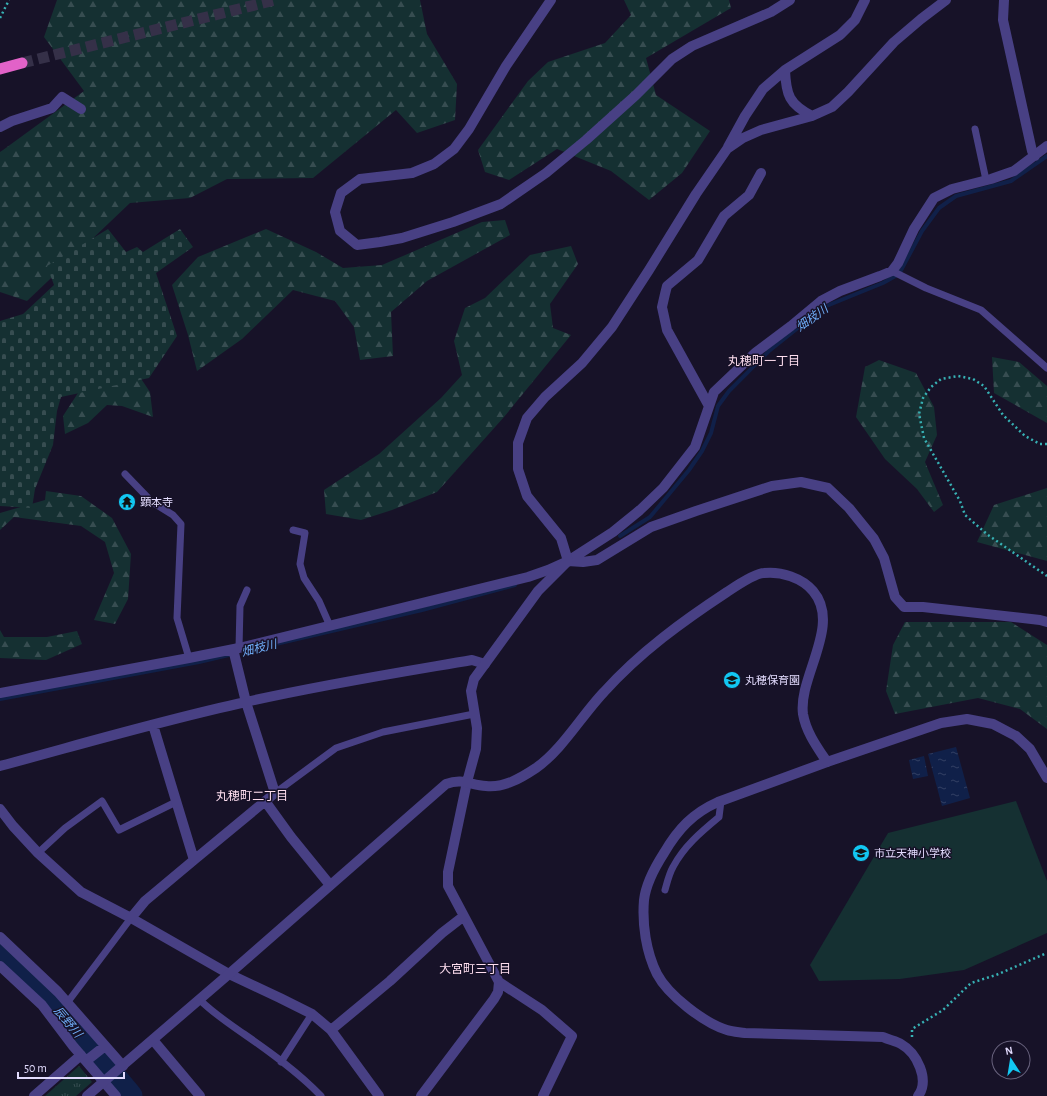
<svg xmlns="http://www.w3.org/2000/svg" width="1047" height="1096" viewBox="0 0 1047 1096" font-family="'Alegreya Sans','Noto Sans JP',sans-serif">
<defs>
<pattern id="forest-firs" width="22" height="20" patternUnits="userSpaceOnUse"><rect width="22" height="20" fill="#153032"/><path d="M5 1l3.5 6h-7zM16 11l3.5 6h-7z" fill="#374d51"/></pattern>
<pattern id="cemetery-stones" width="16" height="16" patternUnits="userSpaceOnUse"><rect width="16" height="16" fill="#153032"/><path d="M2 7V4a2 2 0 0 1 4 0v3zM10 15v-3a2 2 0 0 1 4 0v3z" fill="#374d51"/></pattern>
<pattern id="park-tufts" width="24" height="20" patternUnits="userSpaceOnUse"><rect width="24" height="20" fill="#153032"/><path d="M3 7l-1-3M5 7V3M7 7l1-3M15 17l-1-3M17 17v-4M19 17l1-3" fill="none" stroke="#374d51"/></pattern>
<pattern id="water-ripples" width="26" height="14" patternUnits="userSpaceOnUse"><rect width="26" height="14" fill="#102049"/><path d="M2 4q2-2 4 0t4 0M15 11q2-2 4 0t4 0" fill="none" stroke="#324064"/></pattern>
</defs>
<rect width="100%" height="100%" fill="#171228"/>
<path fill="url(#forest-firs)" d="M 57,0 L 420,0 L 427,34 L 457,84 L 455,120 L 417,133 L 396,110 L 313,178 L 227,179 L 190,198 L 130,203 L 27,301 L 0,292 L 0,152 L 3,150 L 84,91 L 44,37 Z
M 624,0 L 729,0 L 731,8 L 646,58 L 656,95 L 710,131 L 682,173 L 649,200 L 611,171 L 557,149 L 509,180 L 485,172 L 478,150 L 528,81 L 548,62 L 605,43 L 631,15 Z
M 505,220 L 510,235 L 427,281 L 391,312 L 393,356 L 360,360 L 354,327 L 335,301 L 293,290 L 242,339 L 197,371 L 188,335 L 172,285 L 198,257 L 266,229 L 316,252 L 343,268 L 382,265 L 482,222 Z
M 571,246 L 578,264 L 550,304 L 553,328 L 571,335 L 504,417 L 437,492 L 392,510 L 361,520 L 326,514 L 324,490 L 379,454 L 441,398 L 462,375 L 454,341 L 465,308 L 485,298 L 530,255 Z
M 121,349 L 150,392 L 153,417 L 122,406 L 107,405 L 88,423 L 65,434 L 63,416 L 91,373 Z
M 992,357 L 1019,362 L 1047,386 L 1047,423 L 994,393 Z
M 879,360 L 916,373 L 934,407 L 937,435 L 925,462 L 943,505 L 934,512 L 917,489 L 885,459 L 856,417 L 865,367 Z
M 1047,488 L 1047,561 L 977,542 L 994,505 Z
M 46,491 L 81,496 L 112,518 L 131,554 L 128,599 L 115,624 L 94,620 L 114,573 L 105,542 L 81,526 L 14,517 L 0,530 L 0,513 L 45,500 Z
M 905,622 L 1011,622 L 1047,645 L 1047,729 L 1020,709 L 978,698 L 895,714 L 886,691 L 893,645 Z
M 0,630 L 4,637 L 47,637 L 77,631 L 82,644 L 46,660 L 0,658 Z"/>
<path fill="url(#cemetery-stones)" d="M 108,229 L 126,252 L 137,247 L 143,252 L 180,229 L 193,247 L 156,273 L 177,336 L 149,378 L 61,397 L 57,411 L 53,445 L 35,489 L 32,508 L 0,506 L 0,321 L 23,314 L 54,285 L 47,266 Z"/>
<path fill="url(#park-tufts)" d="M 79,1066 L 92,1082 L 76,1096 L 45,1096 Z"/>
<path fill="#153032" d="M 1016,801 L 1047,881 L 1047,933 L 964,970 L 900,979 L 819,981 L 810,965 L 888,833 Z"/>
<path fill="url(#water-ripples)" d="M 956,747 L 970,798 L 942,806 L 928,754 Z
M 924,756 L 928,776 L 913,779 L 909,760 Z"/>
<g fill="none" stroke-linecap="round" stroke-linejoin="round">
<path stroke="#102049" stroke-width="4" d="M 620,536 L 650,517 L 689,470 L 702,451 L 711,433 L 718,406 L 729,391 L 769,351 L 824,307 L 883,283 L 899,274 L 922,231 L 939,208 L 956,196 L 1011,181 L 1047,156
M 267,646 L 422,610 L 515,585
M 0,699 L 199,662 L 233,654"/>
<path stroke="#102049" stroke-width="25" d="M 0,954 L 54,1005 L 130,1096"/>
<path stroke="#353048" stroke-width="11" stroke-dasharray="11 5.5" stroke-linecap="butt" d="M 22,63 L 275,0"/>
<path stroke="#37b1b4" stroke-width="2.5" stroke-dasharray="2 3" stroke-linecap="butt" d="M 0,18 L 9,0
M 1047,444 L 1040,444 L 1025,436 L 1003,415 L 984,386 L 973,379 L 958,376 L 941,379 L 931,387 L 923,398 L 919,414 L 924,438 L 960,501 L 965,515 L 988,535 L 1047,576
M 912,1037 L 912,1029 L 943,1010 L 971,983 L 996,975 L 1047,953"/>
<path stroke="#484084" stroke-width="7" d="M 975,129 L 986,180
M 892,271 L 926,288 L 981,310 L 1047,368
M 125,474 L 152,502 L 173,515 L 181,524 L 177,618 L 189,658
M 293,530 L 305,533 L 300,564 L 304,578 L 319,601 L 330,626
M 239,648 L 240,606 L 247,590
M 275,793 L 336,748 L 383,732 L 474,714
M 38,853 L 65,828 L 102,801 L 119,830 L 176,802
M 665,890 C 667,883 669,874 673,867 C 684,846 701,832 719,817 L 721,801
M 200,1000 C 213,1013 228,1023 244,1034 C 270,1052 298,1072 321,1096
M 67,1003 L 131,918
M 281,1062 L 312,1014"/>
<path stroke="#484084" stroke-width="10" d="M 1004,0 L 1003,20 L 1032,151 L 1035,156
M 0,127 L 12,121 L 52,108 L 62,97 L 81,109
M 709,406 L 667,330 L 662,307 L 665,294 L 667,286 L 698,260 L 724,216 L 749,195 L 761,173
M 568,561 L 583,562 L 597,560 L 651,527 L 696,511 L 772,486 L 801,482 L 828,488 L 849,508 L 874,539 L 884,558 L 895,597 L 904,607 L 923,607 L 1040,620 L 1047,622
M 0,693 L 189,658 L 239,648 L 528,577 L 548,570 L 568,561 L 613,532 L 640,510 L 663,488 L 695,447 L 714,392 L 755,353 L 791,326 L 821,301 L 840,291 L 880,276 L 892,271 L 898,263 L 914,229 L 934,198 L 952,189 L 991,179 L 1014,171 L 1047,146
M 827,762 L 718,802 C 693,813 678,829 664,853 C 655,867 646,883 644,900 C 642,924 646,952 657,974 C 668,995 704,1023 727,1030 C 733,1032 739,1032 745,1033 L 883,1037 C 889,1040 896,1041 901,1044 C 917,1053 930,1080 918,1096
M 0,766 C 82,744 163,720 246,702 C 320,685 396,673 472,660 L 485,664
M 467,782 L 448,872 L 448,886 L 499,982 L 542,1010 L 572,1036 L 543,1096
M 265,801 L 291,837 L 330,885
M 0,809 L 13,826 L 38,853 L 81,892 L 131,918 L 229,974 L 280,998 L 312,1014 L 331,1030 L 379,1096
M 194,860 L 275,793 L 246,702 L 233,649
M 131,918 L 145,901 L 194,860 L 153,725
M 0,937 L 58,992 L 123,1066
M 0,966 L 42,1005 L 73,1046 L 116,1096
M 331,1030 L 390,981 L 442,933 L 464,916
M 153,1040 L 200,1096
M 86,1061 L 105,1046
M 34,1096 L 81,1055
M 421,1096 L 494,999 L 498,992 L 499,982"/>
<path stroke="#484084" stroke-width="10" d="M 551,0 L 506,66 L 469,129 L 454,149 L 434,164 L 412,173 L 360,179 L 341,193 L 335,212 L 340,231 L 357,245 L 380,242 L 402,238 L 453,222 L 501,204 L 546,173 L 586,140 L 636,95 L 672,59 L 692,46 L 771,12 L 790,0
M 785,70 C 786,95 789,104 812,116
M 728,147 L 745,116 L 763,89 L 785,70 L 840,35 L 855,20 L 865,0
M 467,782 L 476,749 L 477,728 L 471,691 L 474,679 L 538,591 L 568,561 L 561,538 L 527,496 L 518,469 L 518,443 L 527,418 L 545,397 L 582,363 L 612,327 L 649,270 L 696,194 L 727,149 L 743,138 L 761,130 L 812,116 L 832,107 L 848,92 L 894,42 L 921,19 L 946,0
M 87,1096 L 229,974 L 446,784 C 463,778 470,785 486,786 C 504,788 521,778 536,768 C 562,750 582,715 604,692 C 640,652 683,621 727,592 C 736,586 755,573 764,573 C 781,571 802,578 813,591 C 842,625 798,677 803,714 C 806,732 817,747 827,762 L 941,723 L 967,719 L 993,724 L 1016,736 L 1030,749 L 1047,778"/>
<path stroke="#e262c8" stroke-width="11" d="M 0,69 L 22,63"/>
</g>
<defs>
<g id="temple-disc" transform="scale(0.9)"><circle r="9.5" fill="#12c7f2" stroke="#171228"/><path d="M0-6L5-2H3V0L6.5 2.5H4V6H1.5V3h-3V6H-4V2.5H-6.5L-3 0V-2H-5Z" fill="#111"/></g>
<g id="school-disc" transform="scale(0.9)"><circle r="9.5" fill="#12c7f2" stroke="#171228"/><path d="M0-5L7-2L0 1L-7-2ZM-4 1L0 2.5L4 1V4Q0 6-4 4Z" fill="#111"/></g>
</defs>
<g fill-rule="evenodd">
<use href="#temple-disc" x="127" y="502"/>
<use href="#school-disc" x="732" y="680"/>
<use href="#school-disc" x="861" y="853"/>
</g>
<g text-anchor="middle" stroke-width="3" stroke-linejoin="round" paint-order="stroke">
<g font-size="11" fill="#e2dbfd" stroke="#171228" text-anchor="start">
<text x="140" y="506">顕本寺</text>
<text x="745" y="684">丸穂保育園</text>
<text x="874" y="857">市立天神小学校</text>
</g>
<g font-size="12" font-style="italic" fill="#6facf7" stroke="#171228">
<text transform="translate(812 318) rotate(-36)" y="4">畑枝川</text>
<text transform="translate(259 648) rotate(-14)" y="4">畑枝川</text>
<text transform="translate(68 1022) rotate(50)" y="4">辰野川</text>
</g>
<g font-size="12" fill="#fdddee" stroke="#171228">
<text x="764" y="365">丸穂町一丁目</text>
<text x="252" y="800">丸穂町二丁目</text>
<text x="475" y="973">大宮町三丁目</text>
</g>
</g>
<g transform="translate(1011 1060) rotate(348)"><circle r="19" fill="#171228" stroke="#68627d"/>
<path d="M0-3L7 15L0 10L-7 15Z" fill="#12c7f2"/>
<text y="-6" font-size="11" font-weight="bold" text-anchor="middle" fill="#e2dbfd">N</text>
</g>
<path d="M18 1072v6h106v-6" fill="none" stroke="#e2dbfd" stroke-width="2"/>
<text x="24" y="1072" font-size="12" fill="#e2dbfd" stroke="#171228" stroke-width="3" paint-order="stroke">50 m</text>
</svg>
